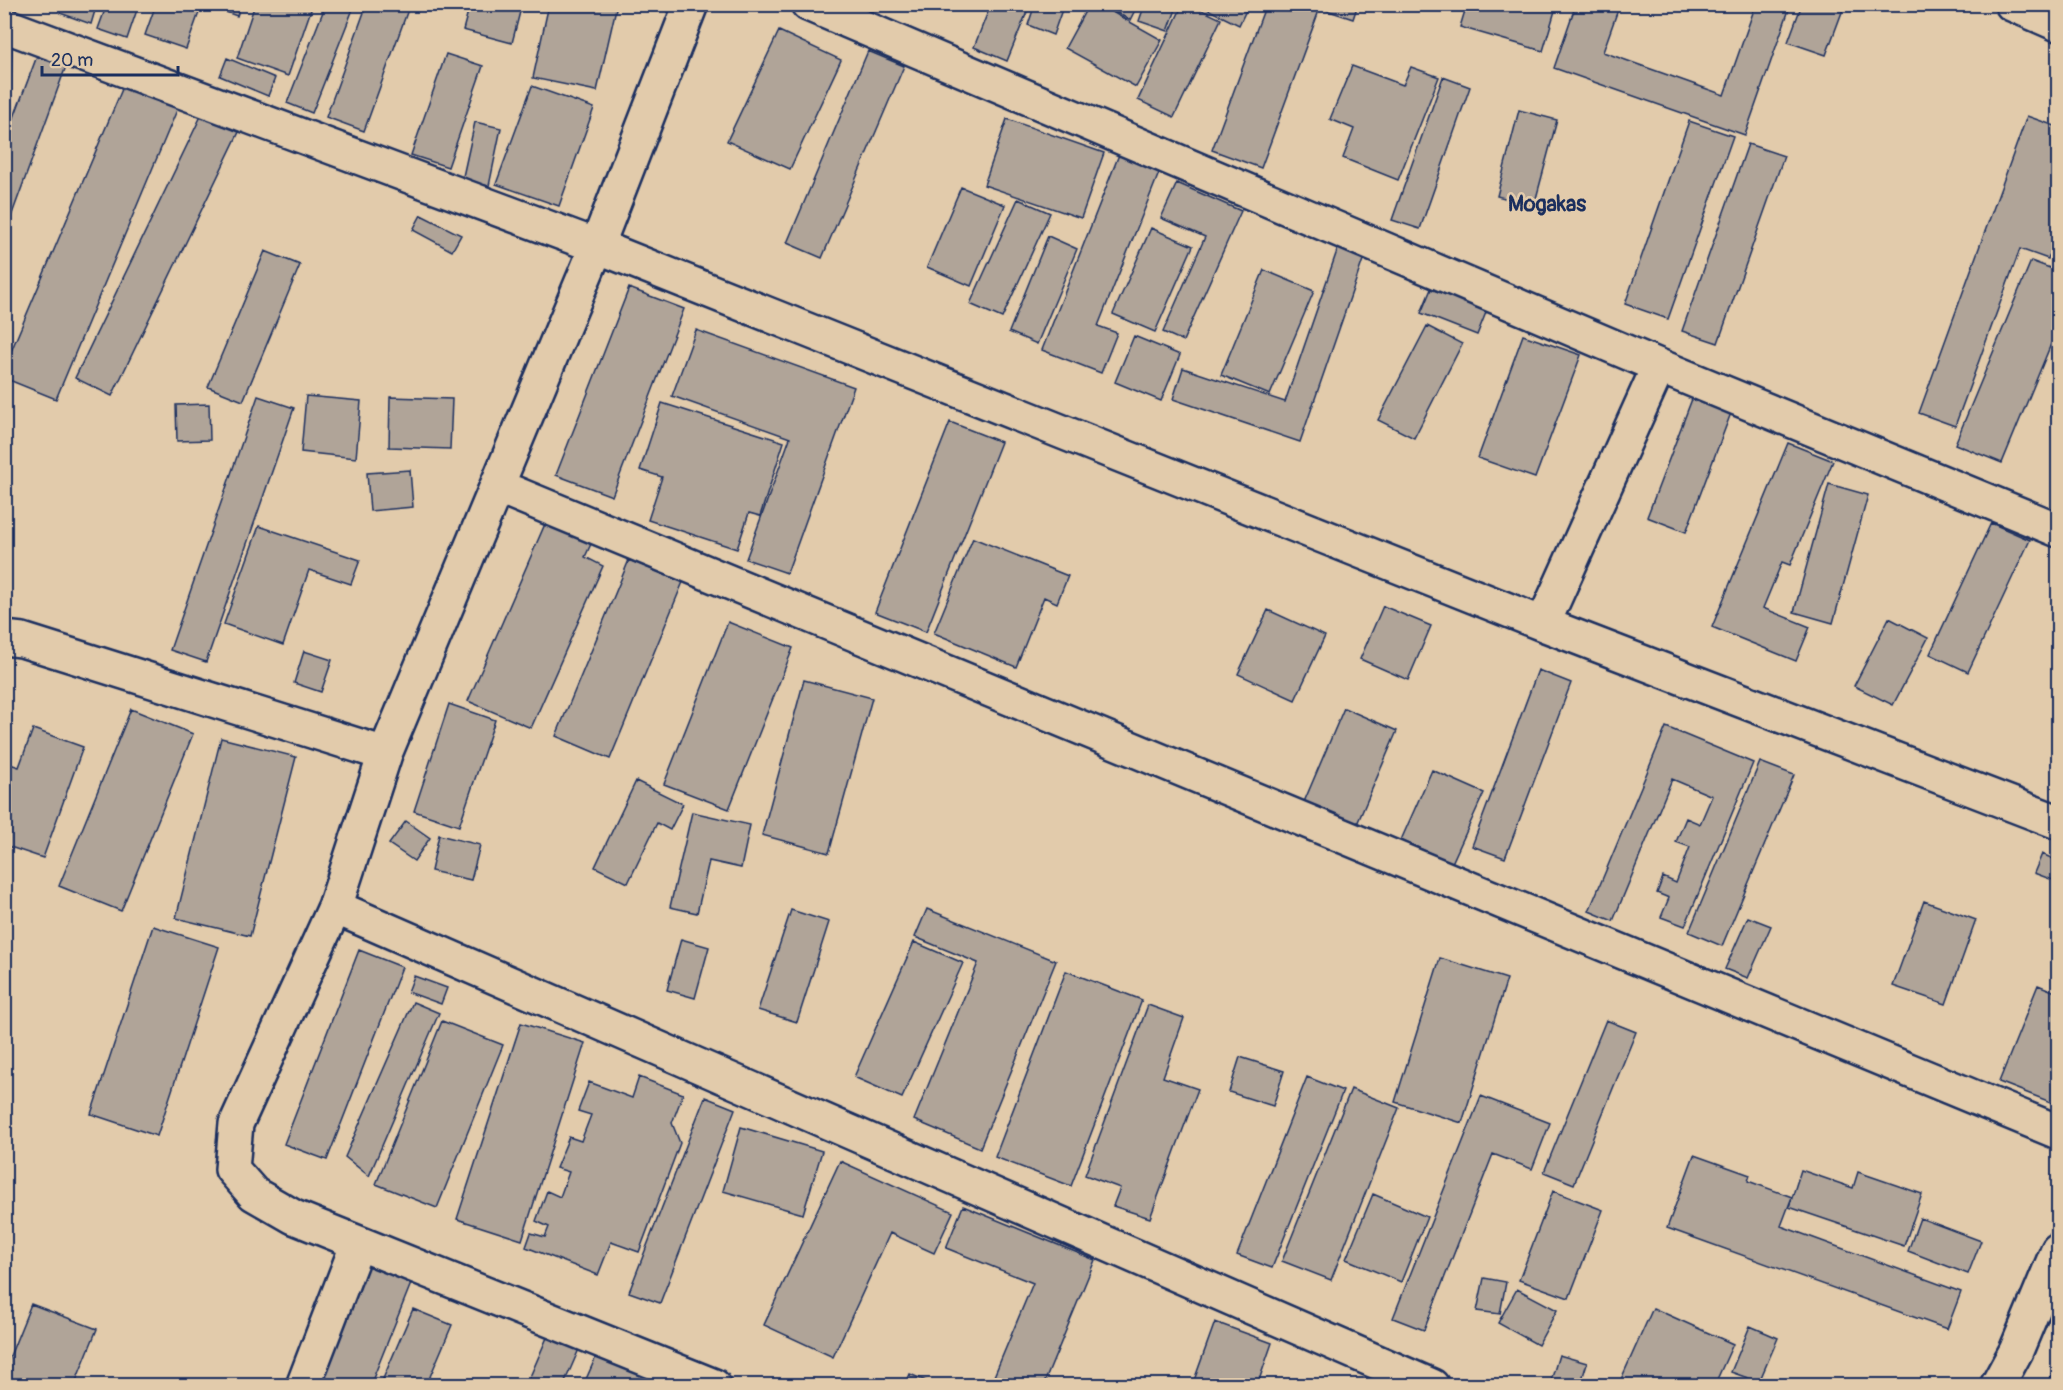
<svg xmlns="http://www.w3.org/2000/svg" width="2063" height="1390" viewBox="0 0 2063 1390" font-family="Pangolin,sans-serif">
<rect width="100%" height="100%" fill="#e2cbab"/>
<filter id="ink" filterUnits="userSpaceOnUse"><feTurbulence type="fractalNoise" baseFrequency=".0167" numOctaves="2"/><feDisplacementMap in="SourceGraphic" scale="12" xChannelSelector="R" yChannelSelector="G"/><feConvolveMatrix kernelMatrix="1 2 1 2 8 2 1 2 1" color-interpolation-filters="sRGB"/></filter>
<g filter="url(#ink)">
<path fill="#b0a498" stroke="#1b2f5e" stroke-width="1.5" d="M 63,4 L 97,4 L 91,24 L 60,13 Z
M 107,4 L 139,4 L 127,39 L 98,29 Z
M 156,4 L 202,4 L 186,49 L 145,35 Z
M 204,4 L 241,4 L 237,16 Z
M 255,4 L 313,4 L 288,76 L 237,58 Z
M 326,4 L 355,4 L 312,113 L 287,103 Z
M 367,4 L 410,4 L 364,131 L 326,117 Z
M 470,4 L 522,4 L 512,43 L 463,30 Z
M 549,4 L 617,4 L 597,91 L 533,78 Z
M 991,4 L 1023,4 L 1029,7 L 1007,61 L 974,47 Z
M 1035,4 L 1064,4 L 1053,35 L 1028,25 Z
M 1089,4 L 1098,4 L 1162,40 L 1136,87 L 1065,48 Z
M 1101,4 L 1138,4 L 1130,20 Z
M 1145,4 L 1178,4 L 1168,31 L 1139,21 Z
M 1183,4 L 1189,4 L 1221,19 L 1174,117 L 1138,100 Z
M 1197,4 L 1249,4 L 1239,25 Z
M 1266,4 L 1358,4 L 1353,19 L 1320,8 L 1261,168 L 1212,150 Z
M 1467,4 L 1557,4 L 1543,51 L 1460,27 Z
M 1576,4 L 1620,4 L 1603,52 L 1724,95 L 1756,4 L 1791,4 L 1745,135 L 1554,68 Z
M 1802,4 L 1845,4 L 1826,55 L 1788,42 Z
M 779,31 L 841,60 L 790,169 L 727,141 Z
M 4,32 L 12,33 L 11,91 L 4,91 Z
M 40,48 L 69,58 L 4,236 L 4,144 Z
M 868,51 L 904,66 L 822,258 L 787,243 Z
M 446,54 L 483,66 L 448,167 L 411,155 Z
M 227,58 L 275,78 L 268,96 L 220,76 Z
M 1352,66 L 1403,85 L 1411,67 L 1439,77 L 1398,180 L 1343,158 L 1354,129 L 1330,119 Z
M 128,75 L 182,98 L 56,399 L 4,378 L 4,368 Z
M 1443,77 L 1470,87 L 1420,229 L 1392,220 Z
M 532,86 L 594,108 L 559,206 L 496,184 Z
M 1519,110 L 1557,120 L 1534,206 L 1497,196 Z
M 202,114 L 239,132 L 112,396 L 75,378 Z
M 2027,116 L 2058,127 L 2058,230 L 2048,259 L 2020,249 L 1955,426 L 1919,413 Z
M 1007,119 L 1104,153 L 1081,218 L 984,185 Z
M 1689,121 L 1733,136 L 1668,319 L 1625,304 Z
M 475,122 L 501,128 L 489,186 L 462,181 Z
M 1748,144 L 1784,156 L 1718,343 L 1682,331 Z
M 1120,152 L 1161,168 L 1098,326 L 1117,333 L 1101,373 L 1042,350 Z
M 1177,183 L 1241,211 L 1183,341 L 1163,332 L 1205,237 L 1161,218 Z
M 961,187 L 1005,205 L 971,286 L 927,267 Z
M 1018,199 L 1050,213 L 1002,318 L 970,304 Z
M 421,215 L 461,235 L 452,251 L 413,230 Z
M 1151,228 L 1193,246 L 1155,332 L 1113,314 Z
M 1048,236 L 1077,249 L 1037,344 L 1009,332 Z
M 1338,248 L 1364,257 L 1300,442 L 1173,399 L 1183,368 L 1285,402 Z
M 265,251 L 300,265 L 243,401 L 208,387 Z
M 2031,261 L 2058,271 L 2058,327 L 2002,463 L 1955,444 Z
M 1264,270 L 1314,291 L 1270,395 L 1221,375 Z
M 629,288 L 684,309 L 612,496 L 556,475 Z
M 1431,289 L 1487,310 L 1477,335 L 1421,313 Z
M 1427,326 L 1462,344 L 1414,438 L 1378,420 Z
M 696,330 L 854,387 L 787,573 L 746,559 L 790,438 L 672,396 Z
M 1523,335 L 1581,355 L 1535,478 L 1478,458 Z
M 1134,336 L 1180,355 L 1161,401 L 1115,382 Z
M 258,396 L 294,408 L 206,662 L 170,650 Z
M 306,396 L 361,401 L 356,458 L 301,452 Z
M 390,397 L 452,399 L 450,449 L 389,447 Z
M 1692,399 L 1731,413 L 1686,532 L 1647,517 Z
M 662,403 L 784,442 L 760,516 L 749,513 L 737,549 L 648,520 L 662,477 L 640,470 Z
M 209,404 L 210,440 L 177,441 L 176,405 Z
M 950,422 L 1001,442 L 926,632 L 875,612 Z
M 1788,443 L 1833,461 L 1790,565 L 1782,562 L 1763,608 L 1810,627 L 1796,661 L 1712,627 Z
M 410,470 L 413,507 L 370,511 L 367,473 Z
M 1829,484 L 1868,495 L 1833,623 L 1794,612 Z
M 1991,523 L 2030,540 L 1968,672 L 1930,654 Z
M 545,524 L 591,544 L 585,557 L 603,566 L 531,728 L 468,701 Z
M 259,526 L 360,560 L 351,584 L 309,570 L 283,645 L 224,624 Z
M 973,538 L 1068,576 L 1057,603 L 1044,597 L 1016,667 L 934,633 Z
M 629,560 L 683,582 L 610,759 L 556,736 Z
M 1383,606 L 1431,626 L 1408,680 L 1360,659 Z
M 1268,610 L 1325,636 L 1295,700 L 1238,674 Z
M 1889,618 L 1928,638 L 1893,705 L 1854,686 Z
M 728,622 L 793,648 L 729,809 L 664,784 Z
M 304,651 L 332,660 L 321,692 L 294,683 Z
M 1538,670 L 1571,683 L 1505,858 L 1472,846 Z
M 804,680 L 872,698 L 829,853 L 762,835 Z
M 449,704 L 495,720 L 459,826 L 414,811 Z
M 1344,708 L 1397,731 L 1354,831 L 1301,809 Z
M 131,709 L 193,734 L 121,911 L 59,886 Z
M 1666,727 L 1753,763 L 1685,926 L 1661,917 L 1669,898 L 1657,893 L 1663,877 L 1676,883 L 1690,847 L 1676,842 L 1686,818 L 1700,824 L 1712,796 L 1672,779 L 1613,921 L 1589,911 Z
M 33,729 L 83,747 L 43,858 L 4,845 L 4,762 L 19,767 Z
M 221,738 L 296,757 L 250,936 L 176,918 Z
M 1760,762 L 1794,775 L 1722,946 L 1689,932 Z
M 1432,770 L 1484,793 L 1452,863 L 1401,840 Z
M 636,781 L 683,804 L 670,830 L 657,823 L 628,883 L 595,867 Z
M 692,812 L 750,825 L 741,868 L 709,861 L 697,913 L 670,907 Z
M 406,821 L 430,838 L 414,861 L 389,844 Z
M 439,835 L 480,845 L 471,880 L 431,871 Z
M 2042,854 L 2058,861 L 2058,882 L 2034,873 Z
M 1924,901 L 1976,920 L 1946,1004 L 1893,986 Z
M 927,909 L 1056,961 L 980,1148 L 914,1120 L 978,963 L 915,937 Z
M 791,910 L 829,922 L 797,1022 L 758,1010 Z
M 1748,917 L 1771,926 L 1748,978 L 1725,969 Z
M 153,926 L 219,947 L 157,1136 L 91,1114 Z
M 681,939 L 709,947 L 695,998 L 667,990 Z
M 914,942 L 963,963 L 902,1098 L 854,1077 Z
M 359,950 L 402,967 L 327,1160 L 284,1144 Z
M 1440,958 L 1507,979 L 1462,1123 L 1395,1102 Z
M 1066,971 L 1142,1000 L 1071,1186 L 995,1157 Z
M 414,976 L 447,988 L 441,1004 L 408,992 Z
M 2038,985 L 2058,993 L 2058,1105 L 1999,1082 Z
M 413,1002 L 439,1013 L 369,1176 L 345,1157 Z
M 1148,1005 L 1184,1018 L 1163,1077 L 1198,1089 L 1150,1218 L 1113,1206 L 1120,1188 L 1085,1175 Z
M 1606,1020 L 1636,1032 L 1574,1184 L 1544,1172 Z
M 442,1021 L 503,1045 L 437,1208 L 376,1184 Z
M 521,1023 L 585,1043 L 522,1240 L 457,1219 Z
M 1240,1057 L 1284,1071 L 1273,1106 L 1229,1092 Z
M 639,1077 L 683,1094 L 672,1123 L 680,1143 L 639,1252 L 611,1242 L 598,1275 L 526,1247 L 531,1233 L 545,1237 L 549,1227 L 536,1221 L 547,1191 L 560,1197 L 569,1172 L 556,1168 L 569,1137 L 581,1141 L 591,1115 L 578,1111 L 589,1082 L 632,1098 Z
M 1307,1077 L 1343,1091 L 1272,1268 L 1237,1255 Z
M 1351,1089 L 1399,1108 L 1331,1280 L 1282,1261 Z
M 1481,1096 L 1550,1123 L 1532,1169 L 1493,1154 L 1424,1330 L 1393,1318 Z
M 705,1097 L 735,1109 L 660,1303 L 629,1292 Z
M 741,1127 L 822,1151 L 803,1214 L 723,1191 Z
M 1694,1155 L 1750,1175 L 1748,1181 L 1792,1197 L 1781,1226 L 1961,1292 L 1947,1329 L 1667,1228 Z
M 840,1161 L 953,1212 L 934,1253 L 890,1233 L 833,1357 L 764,1325 Z
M 1801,1170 L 1853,1188 L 1858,1172 L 1922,1194 L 1904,1246 L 1789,1207 Z
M 1553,1191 L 1603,1210 L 1569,1298 L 1519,1280 Z
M 1373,1194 L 1427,1217 L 1401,1282 L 1346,1259 Z
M 963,1206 L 1095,1260 L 1043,1386 L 990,1386 L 1033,1283 L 946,1248 Z
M 1920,1218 L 1981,1241 L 1968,1274 L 1908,1251 Z
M 372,1254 L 416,1271 L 370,1386 L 319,1386 Z
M 1484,1278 L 1506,1282 L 1500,1314 L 1477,1311 Z
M 1517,1289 L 1557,1310 L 1538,1345 L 1498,1323 Z
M 31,1304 L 97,1329 L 74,1386 L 4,1386 L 4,1371 Z
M 1653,1308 L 1733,1344 L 1714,1386 L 1618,1386 Z
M 413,1309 L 452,1325 L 426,1386 L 380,1386 Z
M 1215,1322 L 1272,1343 L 1257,1386 L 1192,1386 Z
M 552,1326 L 583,1340 L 563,1386 L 526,1386 Z
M 1750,1326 L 1778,1338 L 1759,1382 L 1731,1372 Z
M 599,1350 L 654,1374 L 649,1386 L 583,1386 Z
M 1559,1355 L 1587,1363 L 1580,1386 L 1550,1384 Z
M 2058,1364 L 2058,1386 L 2046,1386 Z
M 910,1374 L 937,1386 L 905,1386 Z"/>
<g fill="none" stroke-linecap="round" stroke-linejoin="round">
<g stroke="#1b2f5e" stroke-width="38">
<path id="street" d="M 691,4 L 597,246 L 1543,624 L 2058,822
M 808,4 L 1659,366 L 2058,530
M 2012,4 L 2058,24
M 4,25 L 597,246 L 385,754 L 335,907 L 236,1124 L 232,1169 L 254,1194 L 294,1217 L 714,1386
M 497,486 L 2058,1132
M 1543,624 L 1659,366
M 4,638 L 22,640 L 385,754
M 335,907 L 1432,1386
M 303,1386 L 358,1243
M 1997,1386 L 2016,1351 L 2058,1250"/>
</g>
<use href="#street" stroke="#e2cbab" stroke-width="33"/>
</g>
</g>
<g text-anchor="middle" stroke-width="5" stroke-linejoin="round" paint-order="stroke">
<g font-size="22" font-weight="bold" fill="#1b2f5e" stroke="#e2cbab">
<text x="1547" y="211">Mogakas</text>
</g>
</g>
<rect width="2063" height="1390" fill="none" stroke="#e2cbab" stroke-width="24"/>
<rect x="12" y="12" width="2039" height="1366" fill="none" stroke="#1b2f5e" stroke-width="2" filter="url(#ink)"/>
<path d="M42 66v9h136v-9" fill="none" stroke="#1b2f5e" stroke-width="3"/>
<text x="51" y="66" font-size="18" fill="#1b2f5e" stroke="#e2cbab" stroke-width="4.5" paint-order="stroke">20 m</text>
</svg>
